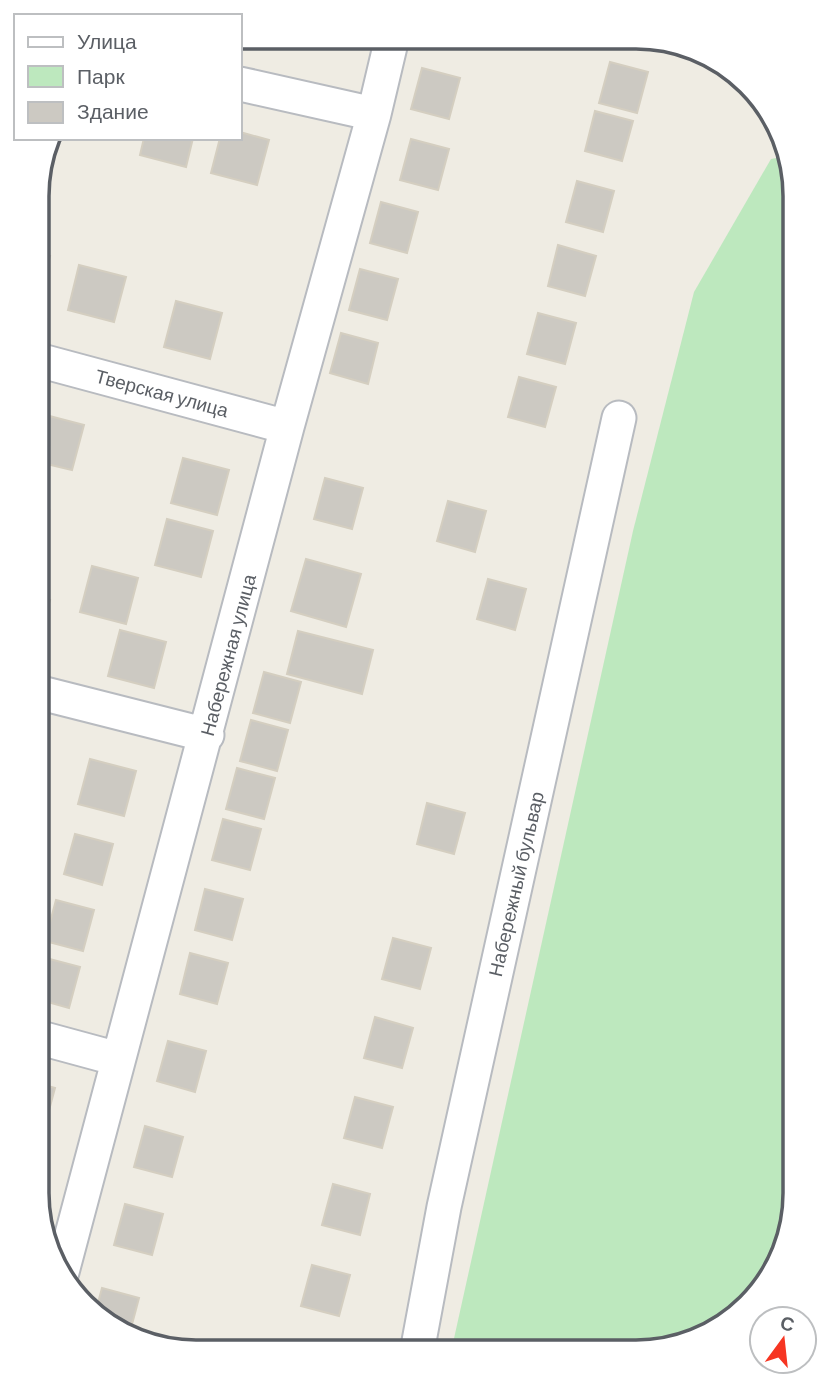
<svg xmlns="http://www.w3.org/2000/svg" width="832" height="1389" viewBox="0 0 832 1389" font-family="Barlow,sans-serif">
<rect width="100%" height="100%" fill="#efece3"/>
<path fill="#bde8be" d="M 787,156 L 795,196 L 795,1204 L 763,1290 L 697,1340 L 637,1352 L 451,1352 L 633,531 L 694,292 L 771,159 Z"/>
<path fill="#ccc9c2" stroke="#d4cec0" stroke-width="2" d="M 431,38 L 468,38 L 466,48 Z
M 610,62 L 648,72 L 637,113 L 599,103 Z
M 422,68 L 460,78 L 449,119 L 411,109 Z
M 595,111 L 633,121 L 622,161 L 585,151 Z
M 240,132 L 269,140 L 257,185 L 211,173 L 220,138 L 240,138 Z
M 144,138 L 193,138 L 186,167 L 140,155 Z
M 411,139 L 449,149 L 438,190 L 400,180 Z
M 577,181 L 614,191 L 603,232 L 566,222 Z
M 381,202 L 418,212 L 407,253 L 370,243 Z
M 558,245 L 596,256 L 585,296 L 548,286 Z
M 38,253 L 50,256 L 38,302 Z
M 79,265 L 126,277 L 114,322 L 68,310 Z
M 360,269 L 398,279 L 387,320 L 349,310 Z
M 176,301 L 222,313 L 210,359 L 164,347 Z
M 538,313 L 576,323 L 565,364 L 527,354 Z
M 341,333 L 378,343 L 368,384 L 330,373 Z
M 519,377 L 556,387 L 545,427 L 508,417 Z
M 38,413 L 84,425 L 72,470 L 38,462 Z
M 183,458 L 229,470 L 217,515 L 171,503 Z
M 325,478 L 363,488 L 352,529 L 314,519 Z
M 448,501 L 486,511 L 475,552 L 437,541 Z
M 167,519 L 213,531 L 201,577 L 155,565 Z
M 306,559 L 361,574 L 346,627 L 291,611 Z
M 92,566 L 138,578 L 126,624 L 80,612 Z
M 488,579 L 526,589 L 515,630 L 477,619 Z
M 38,597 L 50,600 L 38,645 L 37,645 Z
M 120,630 L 166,642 L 154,688 L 108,676 Z
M 298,631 L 373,650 L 362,694 L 287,674 Z
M 264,672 L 301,682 L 290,723 L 253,713 Z
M 251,720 L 288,730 L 277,771 L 240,761 Z
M 90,759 L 136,771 L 124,816 L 78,804 Z
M 237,768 L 275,778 L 264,819 L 226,809 Z
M 427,803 L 465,813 L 454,854 L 417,844 Z
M 223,819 L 261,829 L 250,870 L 212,860 Z
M 75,834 L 113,844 L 102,885 L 64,874 Z
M 205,889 L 243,899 L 232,940 L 195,930 Z
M 56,900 L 94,910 L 83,951 L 45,941 Z
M 393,938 L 431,948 L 420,989 L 382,979 Z
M 190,953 L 228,963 L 217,1004 L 180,994 Z
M 42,957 L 80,967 L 69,1008 L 37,999 L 37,976 Z
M 375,1017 L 413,1028 L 402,1068 L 364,1058 Z
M 168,1041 L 206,1051 L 195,1092 L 157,1081 Z
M 37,1083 L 55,1088 L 44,1129 L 37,1127 Z
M 355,1097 L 393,1107 L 382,1148 L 344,1138 Z
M 145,1126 L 183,1137 L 172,1177 L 134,1167 Z
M 333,1184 L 370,1194 L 360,1235 L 322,1225 Z
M 125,1204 L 163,1214 L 152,1255 L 114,1245 Z
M 312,1265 L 350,1275 L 339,1316 L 301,1306 Z
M 102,1288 L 139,1298 L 130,1332 L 99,1319 L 95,1314 Z
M 291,1343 L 323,1351 L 289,1351 Z"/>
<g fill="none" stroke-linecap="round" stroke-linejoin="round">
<g stroke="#b8bbc0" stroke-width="37">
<path id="minor" d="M 240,84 L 374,114
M 38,360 L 287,427
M 37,692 L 207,735
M 37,1037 L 118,1059
M 62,1272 L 287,427 L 374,114 L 392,38
M 417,1352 L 444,1207 L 619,418"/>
</g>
<use href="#minor" stroke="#fff" stroke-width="33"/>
</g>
<g text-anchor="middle" stroke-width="5" stroke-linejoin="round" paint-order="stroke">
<g font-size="19" fill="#5b5f65" stroke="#fff">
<text transform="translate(162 393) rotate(15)" y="7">Тверская улица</text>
<text transform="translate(228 655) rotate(-75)" y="7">Набережная улица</text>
<text transform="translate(516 884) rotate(-77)" y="7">Набережный бульвар</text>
</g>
</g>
<path d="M0 0H832V1389H0ZM196 49H636A147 147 0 0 1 783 196V1193A147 147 0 0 1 636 1340H196A147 147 0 0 1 49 1193V196A147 147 0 0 1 196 49Z" fill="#fff" fill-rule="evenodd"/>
<path fill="none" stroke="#5b5f65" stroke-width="3.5" d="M196 49H636A147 147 0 0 1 783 196V1193A147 147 0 0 1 636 1340H196A147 147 0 0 1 49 1193V196A147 147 0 0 1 196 49Z"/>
<rect x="14" y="14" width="228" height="126" fill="#ffffff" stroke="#bdbfc1" stroke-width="2"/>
<rect x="28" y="37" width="35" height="10" fill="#ffffff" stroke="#bdbfc1" stroke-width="2"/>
<text x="77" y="49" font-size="21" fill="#5b5f65">Улица</text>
<rect x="28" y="66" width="35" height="21" fill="#bde8be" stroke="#bdbfc1" stroke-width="2"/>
<text x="77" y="84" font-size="21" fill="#5b5f65">Парк</text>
<rect x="28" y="102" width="35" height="21" fill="#ccc9c2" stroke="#bdbfc1" stroke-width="2"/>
<text x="77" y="119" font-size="21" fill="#5b5f65">Здание</text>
<g transform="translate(783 1340) rotate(15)"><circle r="33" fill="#ffffff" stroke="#bdbfc1" stroke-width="2"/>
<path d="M0-5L12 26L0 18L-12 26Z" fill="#f63522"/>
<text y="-10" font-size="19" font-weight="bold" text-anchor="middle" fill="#5b5f65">С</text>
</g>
</svg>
